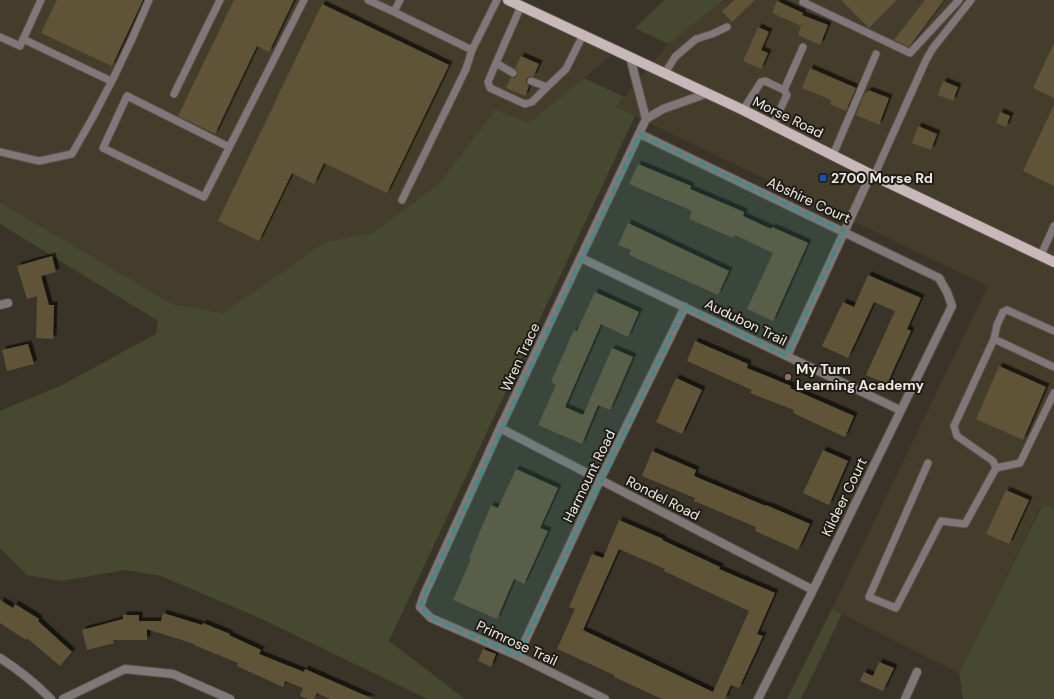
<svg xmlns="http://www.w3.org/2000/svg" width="1054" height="699" viewBox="0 0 1054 699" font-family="'DM Sans',sans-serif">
<defs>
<filter id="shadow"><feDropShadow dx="3.5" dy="-3.5" stdDeviation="0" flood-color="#0009"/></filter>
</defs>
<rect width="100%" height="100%" fill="#3a3428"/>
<path fill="#453d2b" d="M 0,0 L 505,0 L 616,51 L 529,124 L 495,110 L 439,184 L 373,233 L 325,242 L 223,313 L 172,304 L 0,202 Z
M 724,0 L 1054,0 L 1054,509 L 1042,504 L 959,673 L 832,609 L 988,286 L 616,107 L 668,44 Z"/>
<path fill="#46482f" d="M 664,0 L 724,0 L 668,44 L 635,28 Z
M 584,78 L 624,97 L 616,107 L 635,116 L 389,641 L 465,699 L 427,699 L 264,620 L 161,576 L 125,570 L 61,581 L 27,575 L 0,548 L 0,411 L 60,386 L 156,334 L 158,321 L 0,224 L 0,202 L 172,304 L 223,313 L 325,242 L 373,233 L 439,184 L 495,110 L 529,123 Z
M 1043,504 L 1054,509 L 1054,699 L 963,699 L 959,673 Z
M 832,609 L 842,614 L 801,699 L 787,699 Z"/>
<path fill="#5f5337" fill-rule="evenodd" filter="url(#shadow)" d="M 57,0 L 143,0 L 112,66 L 41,33 Z
M 234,0 L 294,0 L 269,52 L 257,46 L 215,134 L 178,116 Z
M 734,0 L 755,0 L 732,22 L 722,11 Z
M 841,0 L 897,0 L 869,28 Z
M 925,0 L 944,0 L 909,47 L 896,41 L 894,40 Z
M 777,1 L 803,13 L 802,15 L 828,25 L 820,45 L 798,35 L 801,26 L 772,13 Z
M 322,4 L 449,65 L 387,193 L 324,163 L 314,184 L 292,173 L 259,241 L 218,221 Z
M 758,27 L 769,32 L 761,50 L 768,53 L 761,69 L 743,61 Z
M 1054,43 L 1054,98 L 1033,88 Z
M 521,56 L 539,64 L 533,77 L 530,76 L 526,79 L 526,82 L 529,86 L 525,96 L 506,88 L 511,77 L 515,78 L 517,75 L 518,71 L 515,68 Z
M 810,68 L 856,88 L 846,111 L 830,104 L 831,100 L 802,88 Z
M 943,81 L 958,87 L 953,101 L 938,95 Z
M 868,90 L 889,98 L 879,125 L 856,115 L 865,92 L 867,93 Z
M 1054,105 L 1054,186 L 1023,171 Z
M 1000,112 L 1010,116 L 1006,127 L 996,123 Z
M 918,126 L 937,134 L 931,150 L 912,143 Z
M 638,164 L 691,186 L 690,189 L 744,212 L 743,216 L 771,229 L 772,227 L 808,243 L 773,321 L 747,309 L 773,253 L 735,235 L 733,238 L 689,219 L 692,211 L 629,184 Z
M 628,223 L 729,271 L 718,295 L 629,255 L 631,250 L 618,245 Z
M 52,256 L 56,272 L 41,276 L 49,305 L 54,305 L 53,339 L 36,338 L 37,296 L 27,299 L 17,266 Z
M 868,275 L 921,298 L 907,329 L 911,331 L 887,384 L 866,375 L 895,311 L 874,302 L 848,358 L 822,346 L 843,302 L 854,307 Z
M 595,292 L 639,312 L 628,337 L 601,324 L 565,407 L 583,415 L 612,348 L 633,357 L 610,410 L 598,405 L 582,444 L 538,425 L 556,385 L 551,382 L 574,330 L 577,331 Z
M 695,341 L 748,364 L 747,368 L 791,386 L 790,388 L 854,416 L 845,437 L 793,413 L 794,410 L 750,393 L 752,390 L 687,361 Z
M 28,344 L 34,364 L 7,371 L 2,350 Z
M 999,366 L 1046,387 L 1023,440 L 976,419 Z
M 676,378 L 702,390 L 682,434 L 656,422 Z
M 823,450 L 848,461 L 829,505 L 803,493 Z
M 652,451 L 696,470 L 694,476 L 766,506 L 766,505 L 810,524 L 798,550 L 755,531 L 756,527 L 694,501 L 695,498 L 642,476 Z
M 516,469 L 558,488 L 540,528 L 548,531 L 524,584 L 514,579 L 497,619 L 453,600 L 471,559 L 469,558 L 491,505 L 498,508 Z
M 1006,490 L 1029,500 L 1009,544 L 986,534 Z
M 619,520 L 663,539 L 662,540 L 720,567 L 719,569 L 775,593 L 757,634 L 763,636 L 739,688 L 731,685 L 725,698 L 728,699 L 662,699 L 614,677 L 614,675 L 557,649 L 575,609 L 569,607 L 592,554 L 603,558 ZM 619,549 L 665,569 L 664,571 L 749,611 L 713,692 L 583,630 Z
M 0,600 L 13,608 L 15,604 L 39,619 L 38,621 L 72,652 L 60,666 L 27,638 L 26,640 L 0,623 Z
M 163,613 L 202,625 L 203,623 L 230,634 L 229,635 L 261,650 L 259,654 L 304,672 L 305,669 L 373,699 L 330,699 L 317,693 L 314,699 L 308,699 L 300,696 L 303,688 L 285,681 L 283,687 L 237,666 L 238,663 L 194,645 L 194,644 L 147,629 L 147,640 L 113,640 L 114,643 L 87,650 L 82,630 L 123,619 L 123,615 L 139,615 L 139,621 L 161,621 Z
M 483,649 L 496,654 L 491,667 L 478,661 Z
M 879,662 L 894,668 L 883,691 L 860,681 L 864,672 L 873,676 Z"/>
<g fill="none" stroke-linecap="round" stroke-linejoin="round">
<g stroke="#575146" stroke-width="9">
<path id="service" d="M 368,0 L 394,12 L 400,0
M 805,0 L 803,2 L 910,53 L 959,0
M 394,12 L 472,50 L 497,0
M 0,37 L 20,46 L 41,0
M 23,39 L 111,81
M 496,63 L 488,82 L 490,88 L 525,104 L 532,102 L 547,87
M 513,73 L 496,63 L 521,6
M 665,73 L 675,57 L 696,39 L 712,34 L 727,27
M 531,81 L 547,87 L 566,69 L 583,35
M 784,90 L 803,47
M 174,94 L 220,0
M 743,110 L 761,82 L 765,81 L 784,90 L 787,95 L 773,124
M 229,147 L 127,96 L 103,148 L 204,197 L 304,0
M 0,152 L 39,161 L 72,154 C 101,105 127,53 149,0
M 833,155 L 876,54
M 874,176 L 926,60 L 933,48 L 971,0
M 402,200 L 466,69 L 472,50
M 1041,255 L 1054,226
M 1054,331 L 1007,310 L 1003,312 L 997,325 L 994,339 L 1054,367
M 994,339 L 954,426 L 957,436 L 993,461 L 996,468
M 928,463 L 869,597 L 896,608 L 941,521 L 965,524 L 996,468 L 1020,463 L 1054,393"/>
</g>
<g stroke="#575146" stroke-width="10">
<path id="minor" d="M 646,119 L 663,109 L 708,93
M 640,134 L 939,278 L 947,292 L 952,306 L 813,590 L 758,699
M 581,258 L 900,410
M 0,305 L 8,303
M 787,356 L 871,174
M 500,428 L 813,590
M 518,656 L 600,480 L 685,307
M 0,658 C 19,670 35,683 51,699
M 63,699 L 125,669 L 173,674 L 230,699
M 605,699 L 518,656 L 431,618 L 420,607 L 424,595 L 500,428 L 646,119 L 630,57
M 905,699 L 917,672"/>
</g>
<g stroke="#575146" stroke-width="12">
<path id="primary" d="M 508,0 L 743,110 L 874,176 L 1054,262"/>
</g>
<use href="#service" stroke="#7f7778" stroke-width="7"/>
<use href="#minor" stroke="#7f7778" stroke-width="8"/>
<use href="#primary" stroke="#c8b8ba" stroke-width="10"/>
</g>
<path fill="#3b8d85" fill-opacity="0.2" stroke="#3b8d85" stroke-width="3" stroke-dasharray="8 5" stroke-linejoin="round" d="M 640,134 L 844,231 L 787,356 L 685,307 L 518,656 L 431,618 L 420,607 L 424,595 Z"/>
<rect fill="#1a4fb4" stroke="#1f1c17" stroke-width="1.5" x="819" y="174" width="8" height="8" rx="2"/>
<circle fill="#8d6e63" stroke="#1f1c17" stroke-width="1.5" cx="788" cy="377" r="4"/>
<g text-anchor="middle" stroke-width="4" stroke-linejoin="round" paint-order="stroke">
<g font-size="14" fill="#edeae2" stroke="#1f1c17">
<text transform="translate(788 117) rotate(26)" y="5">Morse Road</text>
<text transform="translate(809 200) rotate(25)" y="5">Abshire Court</text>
<text transform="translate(746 322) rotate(26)" y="5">Audubon Trail</text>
<text transform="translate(520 357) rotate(-65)" y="5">Wren Trace</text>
<text transform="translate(589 476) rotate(-64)" y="5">Harmount Road</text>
<text transform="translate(844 497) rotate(-64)" y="5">Kildeer Court</text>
<text transform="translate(663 498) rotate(27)" y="5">Rondel Road</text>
<text transform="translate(517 643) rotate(25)" y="5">Primrose Trail</text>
</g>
<g font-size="14" font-weight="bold" fill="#edeae2" stroke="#1f1c17" text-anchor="start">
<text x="831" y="183">2700 Morse Rd</text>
<text x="796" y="374">My Turn<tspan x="796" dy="16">Learning Academy</tspan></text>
</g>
</g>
</svg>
